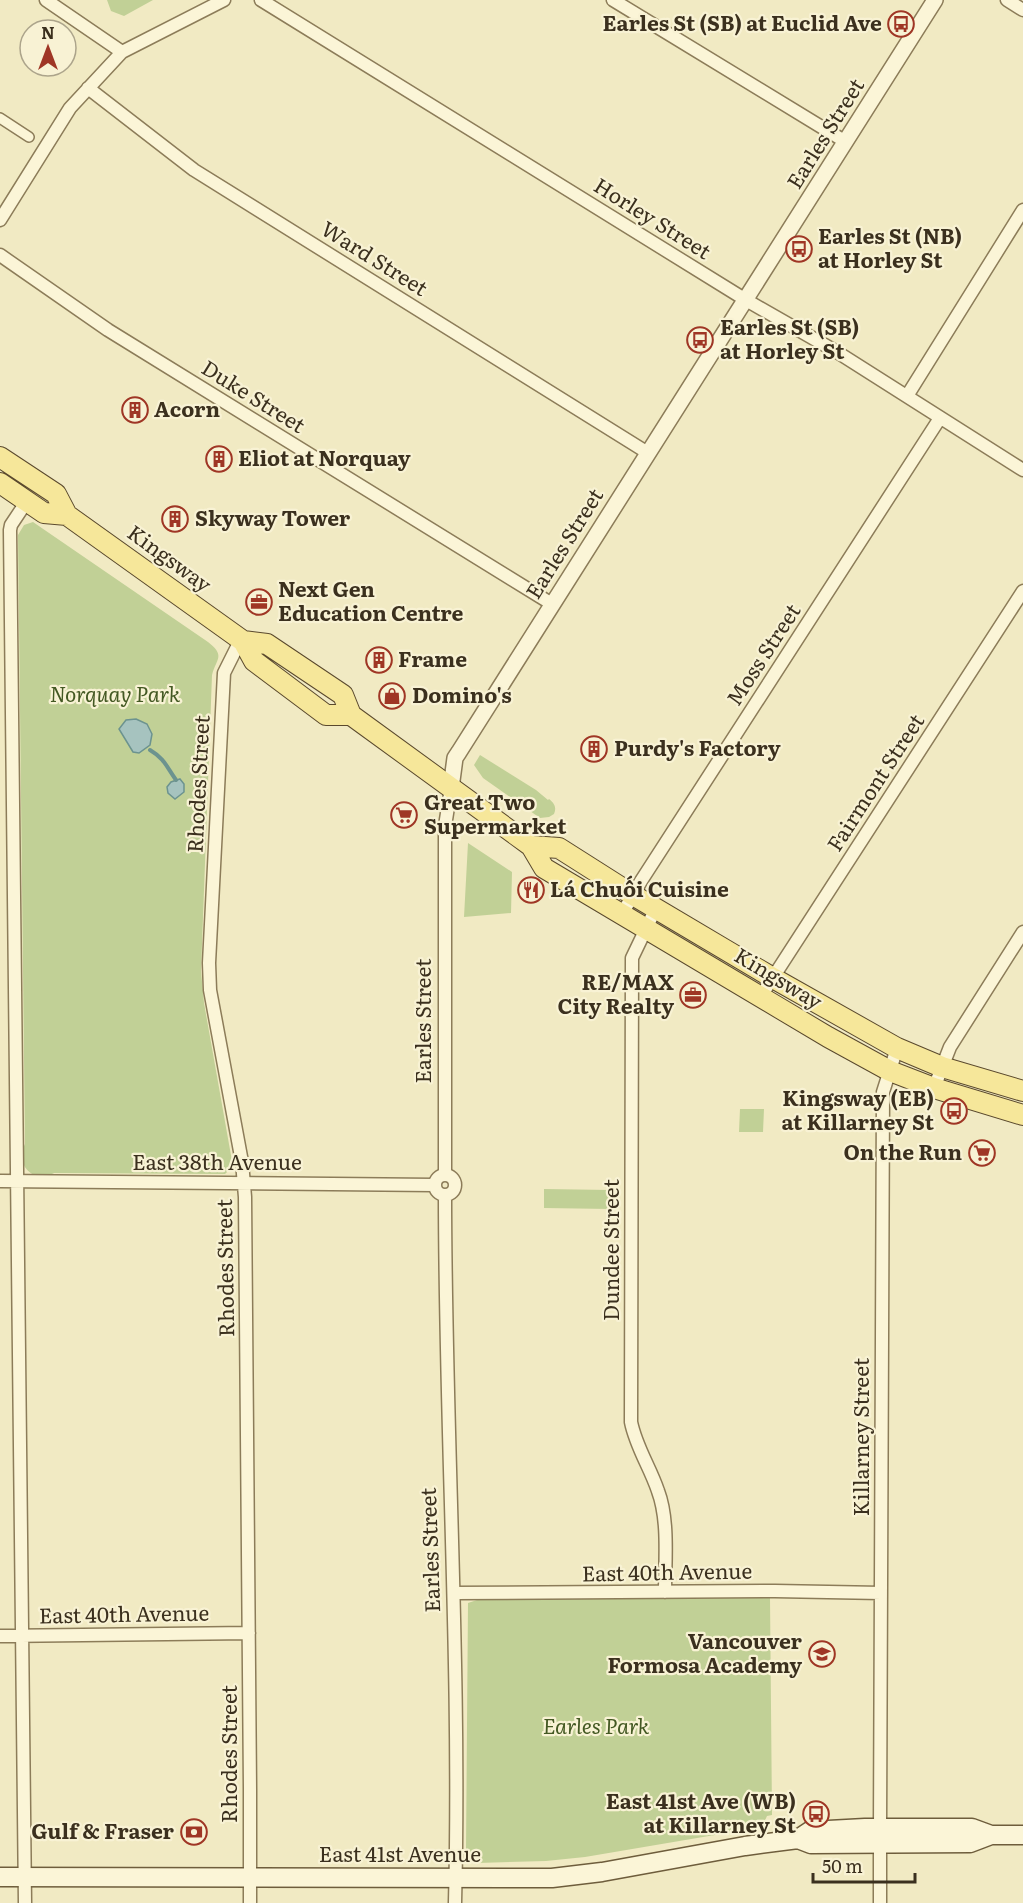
<svg xmlns="http://www.w3.org/2000/svg" width="1023" height="1903" viewBox="0 0 1023 1903" font-family="Literata,serif">
<rect width="100%" height="100%" fill="#f1eac3"/>
<path fill="#c1d096" d="M 107,0 L 153,0 L 124,16 L 111,11 Z
M 33,522 L 208,642 C 226,656 216,659 212,675 L 201,971 L 204,1003 L 232,1161 L 232,1167 L 225,1174 L 54,1173 C 34,1185 14,1164 25,1144 L 18,535 L 24,525 Z
M 480,755 L 536,790 L 548,800 L 549,799 C 554,803 557,807 554,814 L 549,817 L 540,818 L 483,778 L 474,765 Z
M 468,843 L 512,872 L 511,913 L 464,917 Z
M 740,1109 L 764,1109 L 763,1132 L 739,1132 Z
M 544,1189 L 610,1190 L 610,1209 L 544,1208 Z
M 770,1598 L 772,1815 L 767,1816 L 762,1827 L 585,1857 L 546,1861 L 477,1863 L 468,1859 L 466,1849 L 468,1603 L 480,1599 Z"/>
<path fill="#a6c3bf" stroke="#6c938f" stroke-width="1.5" d="M 136,719 L 147,724 L 152,734 L 150,745 L 139,753 L 133,752 L 119,729 L 126,720 Z
M 180,779 L 184,784 L 184,792 L 175,799 L 168,793 L 167,787 L 171,782 Z"/>
<g fill="none" stroke-linecap="round" stroke-linejoin="round">
<path stroke="#6c938f" stroke-width="4" d="M 150,750 C 165,759 166,766 176,780"/>
<g stroke="#8c7c59" stroke-width="12">
<path id="pedestrian" d="M 0,118 L 29,137"/>
</g>
<g stroke="#8c7c59" stroke-width="15">
<path id="minor" d="M 46,0 L 122,52
M 261,0 L 746,300 L 837,352 L 1023,470
M 613,0 L 846,142
M 1007,0 L 1023,10
M 88,88 L 194,170 L 648,453
M 0,220 L 70,108 L 122,52 L 224,0
M 0,255 L 108,330 L 552,604
M 907,396 L 1023,210
M 241,639 L 224,673 L 209,963 L 210,990 L 242,1162 L 245,1197 L 250,1789 L 250,1903
M 656,908 L 632,958 L 631,1422 C 636,1447 650,1467 658,1491 C 669,1520 665,1561 665,1592
M 622,914 L 641,881 L 940,418
M 761,996 L 1023,591
M 934,1088 L 950,1047 L 1023,932
M 445,1174 L 445,826 L 451,788
M435 1185a10 10 0 1 1 20 0a10 10 0 1 1-20 0Z
M 0,1181 L 435,1185
M 445,1195 C 445,1431 461,1667 455,1903
M 454,1593 L 775,1591 L 881,1593
M 0,1636 L 249,1633
M 880,1828 L 883,1092 L 897,1048
M 25,1903 L 10,530 L 11,525 L 27,501
M 880,1903 L 880,1843"/>
</g>
<g stroke="#8c7c59" stroke-width="18">
<path id="tertiary" d="M 451,788 L 455,758 L 459,752 L 935,0"/>
</g>
<g stroke="#6e5d3c" stroke-width="21">
<path id="secondary" d="M 798,1839 L 811,1844 L 970,1843 L 991,1835 L 1023,1835
M 0,1877 L 552,1878 L 602,1872 L 745,1846 L 798,1839 L 810,1831 L 865,1828 L 972,1828 L 991,1835"/>
</g>
<g stroke="#5a492d" stroke-width="22">
<path id="primary" d="M 0,457 L 56,494 L 67,515 L 243,641 L 254,661 L 326,715 L 351,715 L 531,846 L 544,868 L 828,1037 L 890,1071 L 934,1088 L 1023,1115
M 0,483 L 44,513 L 67,515
M 243,641 L 267,644 L 343,695 L 351,715
M 531,846 L 559,848 L 633,895 L 773,978 L 897,1048 L 942,1067 L 1023,1091"/>
</g>
<use href="#pedestrian" stroke="#fbf5d7" stroke-width="9"/>
<use href="#minor" stroke="#fbf5d7" stroke-width="12"/>
<use href="#tertiary" stroke="#fbf5d7" stroke-width="15"/>
<use href="#secondary" stroke="#fbf5d7" stroke-width="18"/>
<use href="#primary" stroke="#f6e79a" stroke-width="20"/>
</g>
<defs>
<g id="bus-ring" transform="scale(1.35)"><circle r="9.5" fill="#f8f2d4" stroke="#9f3625" stroke-width="1.5"/><path d="M-5-6H5V4H4V6H2V4H-2V6H-4V4H-5ZM-3.5-4V0h7V-4ZM-3.5 1.2v1.5H-2V1.2ZM2 1.2v1.5H3.5V1.2Z" fill="#9f3625"/></g>
<g id="building-ring" transform="scale(1.35)"><circle r="9.5" fill="#f8f2d4" stroke="#9f3625" stroke-width="1.5"/><path d="M-4-6H4V6H1V3H-1V6H-4ZM-2.5-4.3h1.7v1.8h-1.7ZM.8-4.3h1.7v1.8H.8ZM-2.5-1h1.7V.8h-1.7ZM.8-1h1.7V.8H.8Z" fill="#9f3625"/></g>
<g id="office-ring" transform="scale(1.35)"><circle r="9.5" fill="#f8f2d4" stroke="#9f3625" stroke-width="1.5"/><path d="M-6-3h4V-5.5h4V-3h4V5H-6ZM-1-4.5V-3h2v-1.5ZM-6 0V1H6V0Z" fill="#9f3625"/></g>
<g id="shop-ring" transform="scale(1.35)"><circle r="9.5" fill="#f8f2d4" stroke="#9f3625" stroke-width="1.5"/><path d="M-5-2.5h2.3a2.7 3.5 0 0 1 5.4 0H5L5.5 6h-11ZM-1.5-2.5h3a1.5 2.3 0 0 0-3 0Z" fill="#9f3625"/></g>
<g id="supermarket-ring" transform="scale(1.35)"><circle r="9.5" fill="#f8f2d4" stroke="#9f3625" stroke-width="1.5"/><path d="M-6-5.5h2.5l.6 2H6L4.5 2H-2.5L-4.4-4H-6ZM-1.5 3.2a1.3 1.3 0 1 0 .1 0ZM3 3.2a1.3 1.3 0 1 0 .1 0Z" fill="#9f3625"/></g>
<g id="restaurant-ring" transform="scale(1.35)"><circle r="9.5" fill="#f8f2d4" stroke="#9f3625" stroke-width="1.5"/><path d="M-5-6h1v4h1v-4h1v4h1v-4h1v5L-1.5 .5V6h-2V.5L-5-1ZM5-6V6H3V1.5H1.5Q1.5-4 5-6Z" fill="#9f3625"/></g>
<g id="school-ring" transform="scale(1.35)"><circle r="9.5" fill="#f8f2d4" stroke="#9f3625" stroke-width="1.5"/><path d="M0-5L7-2L0 1L-7-2ZM-4 1L0 2.5L4 1V4Q0 6-4 4Z" fill="#9f3625"/></g>
<g id="bank-ring" transform="scale(1.35)"><circle r="9.5" fill="#f8f2d4" stroke="#9f3625" stroke-width="1.5"/><path d="M-6-4H6V4H-6ZM0-2.3a2.3 2.3 0 1 0 0 4.6a2.3 2.3 0 1 0 0-4.6Z" fill="#9f3625"/></g>
</defs>
<g fill-rule="evenodd">
<use href="#bus-ring" x="901" y="24"/>
<use href="#bus-ring" x="799" y="249"/>
<use href="#bus-ring" x="700" y="340"/>
<use href="#building-ring" x="135" y="410"/>
<use href="#building-ring" x="219" y="459"/>
<use href="#building-ring" x="175" y="519"/>
<use href="#office-ring" x="259" y="602"/>
<use href="#building-ring" x="379" y="660"/>
<use href="#shop-ring" x="392" y="696"/>
<use href="#building-ring" x="594" y="749"/>
<use href="#supermarket-ring" x="404" y="815"/>
<use href="#restaurant-ring" x="531" y="890"/>
<use href="#office-ring" x="693" y="995"/>
<use href="#bus-ring" x="954" y="1111"/>
<use href="#supermarket-ring" x="982" y="1153"/>
<use href="#school-ring" x="822" y="1654"/>
<use href="#bus-ring" x="816" y="1814"/>
<use href="#bank-ring" x="194" y="1832"/>
</g>
<g text-anchor="middle" stroke-width="4.5" stroke-linejoin="round" paint-order="stroke">
<g font-size="21" font-weight="bold" fill="#3b301e" stroke="#f8f2d4" text-anchor="start">
<text x="882" y="31" text-anchor="end">Earles St (SB) at Euclid Ave</text>
<text x="818" y="244">Earles St (NB)<tspan x="818" dy="24">at Horley St</tspan></text>
<text x="720" y="335">Earles St (SB)<tspan x="720" dy="24">at Horley St</tspan></text>
<text x="154" y="417">Acorn</text>
<text x="238" y="466">Eliot at Norquay</text>
<text x="195" y="526">Skyway Tower</text>
<text x="278" y="597">Next Gen<tspan x="278" dy="24">Education Centre</tspan></text>
<text x="398" y="667">Frame</text>
<text x="412" y="703">Domino's</text>
<text x="614" y="756">Purdy's Factory</text>
<text x="424" y="810">Great Two<tspan x="424" dy="24">Supermarket</tspan></text>
<text x="550" y="897">Lá Chuối Cuisine</text>
<text x="674" y="990" text-anchor="end">RE/MAX<tspan x="674" dy="24">City Realty</tspan></text>
<text x="934" y="1106" text-anchor="end">Kingsway (EB)<tspan x="934" dy="24">at Killarney St</tspan></text>
<text x="962" y="1160" text-anchor="end">On the Run</text>
<text x="802" y="1649" text-anchor="end">Vancouver<tspan x="802" dy="24">Formosa Academy</tspan></text>
<text x="796" y="1809" text-anchor="end">East 41st Ave (WB)<tspan x="796" dy="24">at Killarney St</tspan></text>
<text x="174" y="1839" text-anchor="end">Gulf &amp; Fraser</text>
</g>
<g font-size="21" fill="#3b301e" stroke="#f8f2d4">
<text transform="translate(826 134) rotate(-58)" y="7">Earles Street</text>
<text transform="translate(652 219) rotate(32)" y="7">Horley Street</text>
<text transform="translate(374 259) rotate(32)" y="7">Ward Street</text>
<text transform="translate(253 397) rotate(32)" y="7">Duke Street</text>
<text transform="translate(565 544) rotate(-58)" y="7">Earles Street</text>
<text transform="translate(169 559) rotate(36)" y="7">Kingsway</text>
<text transform="translate(764 655) rotate(-57)" y="7">Moss Street</text>
<text transform="translate(876 783) rotate(-57)" y="7">Fairmont Street</text>
<text transform="translate(199 784) rotate(-87)" y="7">Rhodes Street</text>
<text transform="translate(778 979) rotate(31)" y="7">Kingsway</text>
<text transform="translate(424 1021) rotate(-90)" y="7">Earles Street</text>
<text x="217" y="1170">East 38th Avenue</text>
<text transform="translate(612 1250) rotate(-90)" y="7">Dundee Street</text>
<text transform="translate(226 1268) rotate(-91)" y="7">Rhodes Street</text>
<text transform="translate(862 1437) rotate(-90)" y="7">Killarney Street</text>
<text transform="translate(431 1550) rotate(-92)" y="7">Earles Street</text>
<text transform="translate(667 1573) rotate(-1)" y="7">East 40th Avenue</text>
<text transform="translate(124 1615) rotate(-1)" y="7">East 40th Avenue</text>
<text transform="translate(230 1754) rotate(-90)" y="7">Rhodes Street</text>
<text x="400" y="1862">East 41st Avenue</text>
</g>
<g font-size="21" font-style="italic" fill="#445923" stroke="#f8f2d4">
<text x="115" y="702">Norquay Park</text>
<text x="596" y="1734">Earles Park</text>
</g>
</g>
<g transform="translate(48 48)"><circle r="28" fill="#f8f2d4" stroke="#aca48b" stroke-width="1.5"/>
<path d="M0-4.5L10 22L0 15L-10 22Z" fill="#9f3625"/>
<text y="-9" font-size="16" font-weight="bold" text-anchor="middle" fill="#3b301e">N</text>
</g>
<path d="M813 1873v9h102v-9" fill="none" stroke="#3b301e" stroke-width="3"/>
<text x="822" y="1873" font-size="18" fill="#3b301e" stroke="#f8f2d4" stroke-width="4.5" paint-order="stroke">50 m</text>
</svg>
